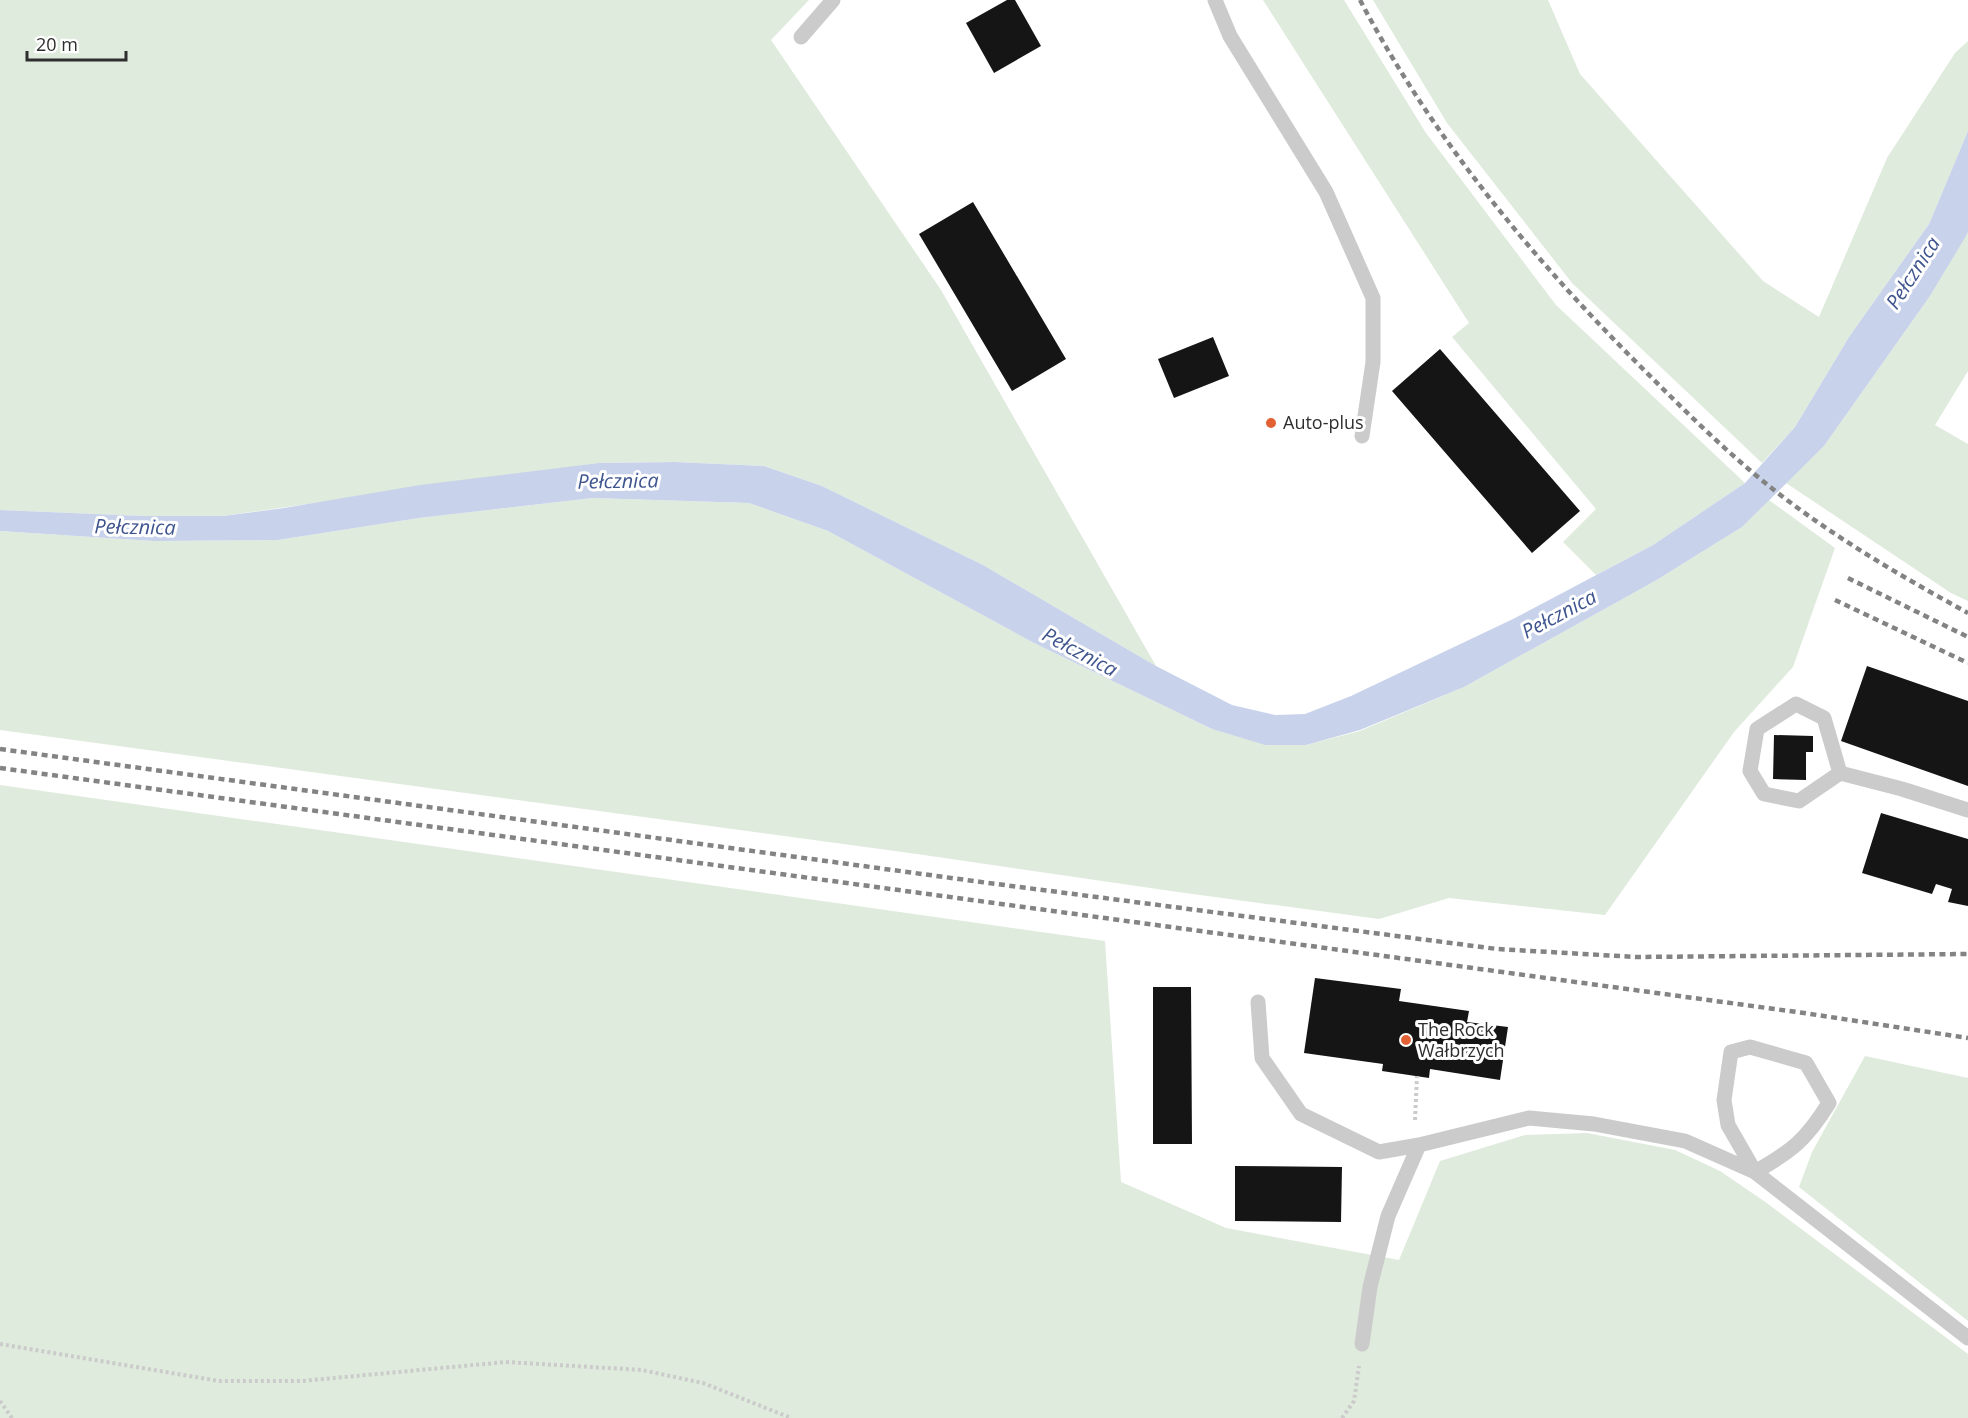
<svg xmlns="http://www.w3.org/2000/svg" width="1968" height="1418" viewBox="0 0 1968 1418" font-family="'Open Sans',sans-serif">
<rect width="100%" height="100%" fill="#fff"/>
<path fill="#dfebdc" d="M 0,0 L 809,0 L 771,40 L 941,290 L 1156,666 L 983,565 L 822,486 L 764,466 L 675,462 L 599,463 L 223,516 L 144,516 L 0,510 Z
M 1263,0 L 1344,0 L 1426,133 L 1556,305 L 1745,483 L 1653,545 L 1596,575 L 1563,542 L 1596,509 L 1452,337 L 1469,323 Z
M 1373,0 L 1548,0 L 1580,74 L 1763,281 L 1819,317 L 1887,158 L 1955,53 L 1968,41 L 1968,131 L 1929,224 L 1849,337 L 1795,427 L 1762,463 L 1572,283 L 1447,123 Z
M 1968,232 L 1968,371 L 1935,425 L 1968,444 L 1968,601 L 1951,593 L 1786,483 L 1824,446 L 1930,296 Z
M 593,498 L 749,503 L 828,531 L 1034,643 L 1212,729 L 1266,745 L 1306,745 L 1360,731 L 1464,687 L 1655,581 L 1742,527 L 1769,500 L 1835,548 L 1793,667 L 1734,732 L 1605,915 L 1449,898 L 1379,919 L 1178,892 L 917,854 L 0,730 L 0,531 L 153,541 L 278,540 L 419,518 Z
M 0,785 L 1105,941 L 1121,1182 L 1226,1228 L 1399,1260 L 1440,1161 L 1525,1135 L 1587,1133 L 1675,1150 L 1720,1171 L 1764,1201 L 1968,1354 L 1968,1418 L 0,1418 Z
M 1865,1056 L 1968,1078 L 1968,1321 L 1799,1187 L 1812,1152 Z"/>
<path fill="#c8d2eb" d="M 1968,131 L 1968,232 L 1966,236 L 1930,296 L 1824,446 L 1742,527 L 1655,581 L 1464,687 L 1360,730 L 1306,745 L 1265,745 L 1212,729 L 1034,643 L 828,531 L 749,503 L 593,498 L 419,518 L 278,540 L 153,541 L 0,531 L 0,510 L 144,516 L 223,516 L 284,508 L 420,485 L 599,463 L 675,462 L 764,466 L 822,486 L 983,565 L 1156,666 L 1232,705 L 1275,715 L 1305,714 L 1351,696 L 1513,619 L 1653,545 L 1745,483 L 1795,427 L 1849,337 L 1929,224 Z"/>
<path fill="#151515" d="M 1007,0 L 1015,0 L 1041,46 L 994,73 L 966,23 Z
M 973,202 L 1066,359 L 1012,391 L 919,234 Z
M 1213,337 L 1229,376 L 1174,398 L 1158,359 Z
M 1440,349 L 1580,511 L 1532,553 L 1392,391 Z
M 1867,666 L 1968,701 L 1968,786 L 1841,741 Z
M 1774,735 L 1813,736 L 1813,752 L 1806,752 L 1806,780 L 1773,779 Z
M 1881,813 L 1968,839 L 1968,906 L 1948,902 L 1952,889 L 1936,884 L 1932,894 L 1862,873 Z
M 1315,978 L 1401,989 L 1399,1001 L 1469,1011 L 1467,1022 L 1508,1027 L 1500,1080 L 1430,1069 L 1429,1078 L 1382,1071 L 1383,1064 L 1304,1053 Z
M 1153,987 L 1191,987 L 1192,1144 L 1153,1144 Z
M 1235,1166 L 1342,1167 L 1341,1222 L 1235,1221 Z"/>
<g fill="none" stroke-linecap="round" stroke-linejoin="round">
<path stroke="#cbcbcb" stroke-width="4" stroke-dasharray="3 3" stroke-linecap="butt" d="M 1415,1120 L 1417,1076
M 0,1344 L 219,1381 L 302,1381 L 506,1362 L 642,1370 L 703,1383 L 791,1418
M 0,1401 L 12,1418
M 1342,1418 L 1354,1401 L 1359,1366"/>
<path stroke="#cbcbcb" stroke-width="15" d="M 1215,0 L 1230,36 L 1326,192 L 1373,298 L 1373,362 L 1362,436
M 801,37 L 833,0
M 1840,773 L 1824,718 L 1796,704 L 1757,729 L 1750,771 L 1764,794 L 1799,801 L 1840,773 L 1902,789 L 1968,810
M 1258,1002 L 1262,1058 L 1301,1114 L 1379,1152 L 1419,1145 L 1529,1118 L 1594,1124 L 1685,1141 L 1755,1172 L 1968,1338
M 1750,1047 L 1806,1063 L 1829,1103 C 1806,1140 1792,1151 1755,1172 L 1728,1125 L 1724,1100 L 1731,1052 Z
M 1362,1344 L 1370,1287 L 1388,1216 L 1419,1145"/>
<path stroke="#838383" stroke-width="4.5" stroke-dasharray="6 4.5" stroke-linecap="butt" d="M 1360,0 C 1432,137 1531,257 1640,366 C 1687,413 1734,460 1787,500 C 1844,543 1906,579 1968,613
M 1848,578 L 1968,637
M 1835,600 L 1968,663
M 0,749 L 981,882 L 1497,949 L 1636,957 L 1968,954
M 0,768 L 1804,1013 L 1968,1038"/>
</g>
<g fill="#e16134" stroke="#fff" stroke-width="2">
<circle cx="1271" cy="423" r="6"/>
<circle cx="1406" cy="1040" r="6"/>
</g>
<g text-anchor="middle" stroke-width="6" stroke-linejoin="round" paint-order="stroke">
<g font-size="18" fill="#2e2e2e" stroke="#fff" text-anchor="start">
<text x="1283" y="429">Auto-plus</text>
<text x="1418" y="1036">The Rock<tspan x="1418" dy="21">Wałbrzych</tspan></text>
</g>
<g font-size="20" font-style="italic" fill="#3e548e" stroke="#fff">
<text transform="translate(1913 273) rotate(-57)" y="7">Pełcznica</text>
<text transform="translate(618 481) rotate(-1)" y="7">Pełcznica</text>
<text transform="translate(135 527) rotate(1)" y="7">Pełcznica</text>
<text transform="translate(1559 614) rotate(-28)" y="7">Pełcznica</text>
<text transform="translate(1080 652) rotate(28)" y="7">Pełcznica</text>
</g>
</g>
<path d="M27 51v9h99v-9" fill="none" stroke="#2e2e2e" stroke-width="3"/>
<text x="36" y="51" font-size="18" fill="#2e2e2e" stroke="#ffffff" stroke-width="4.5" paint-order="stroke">20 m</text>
</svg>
